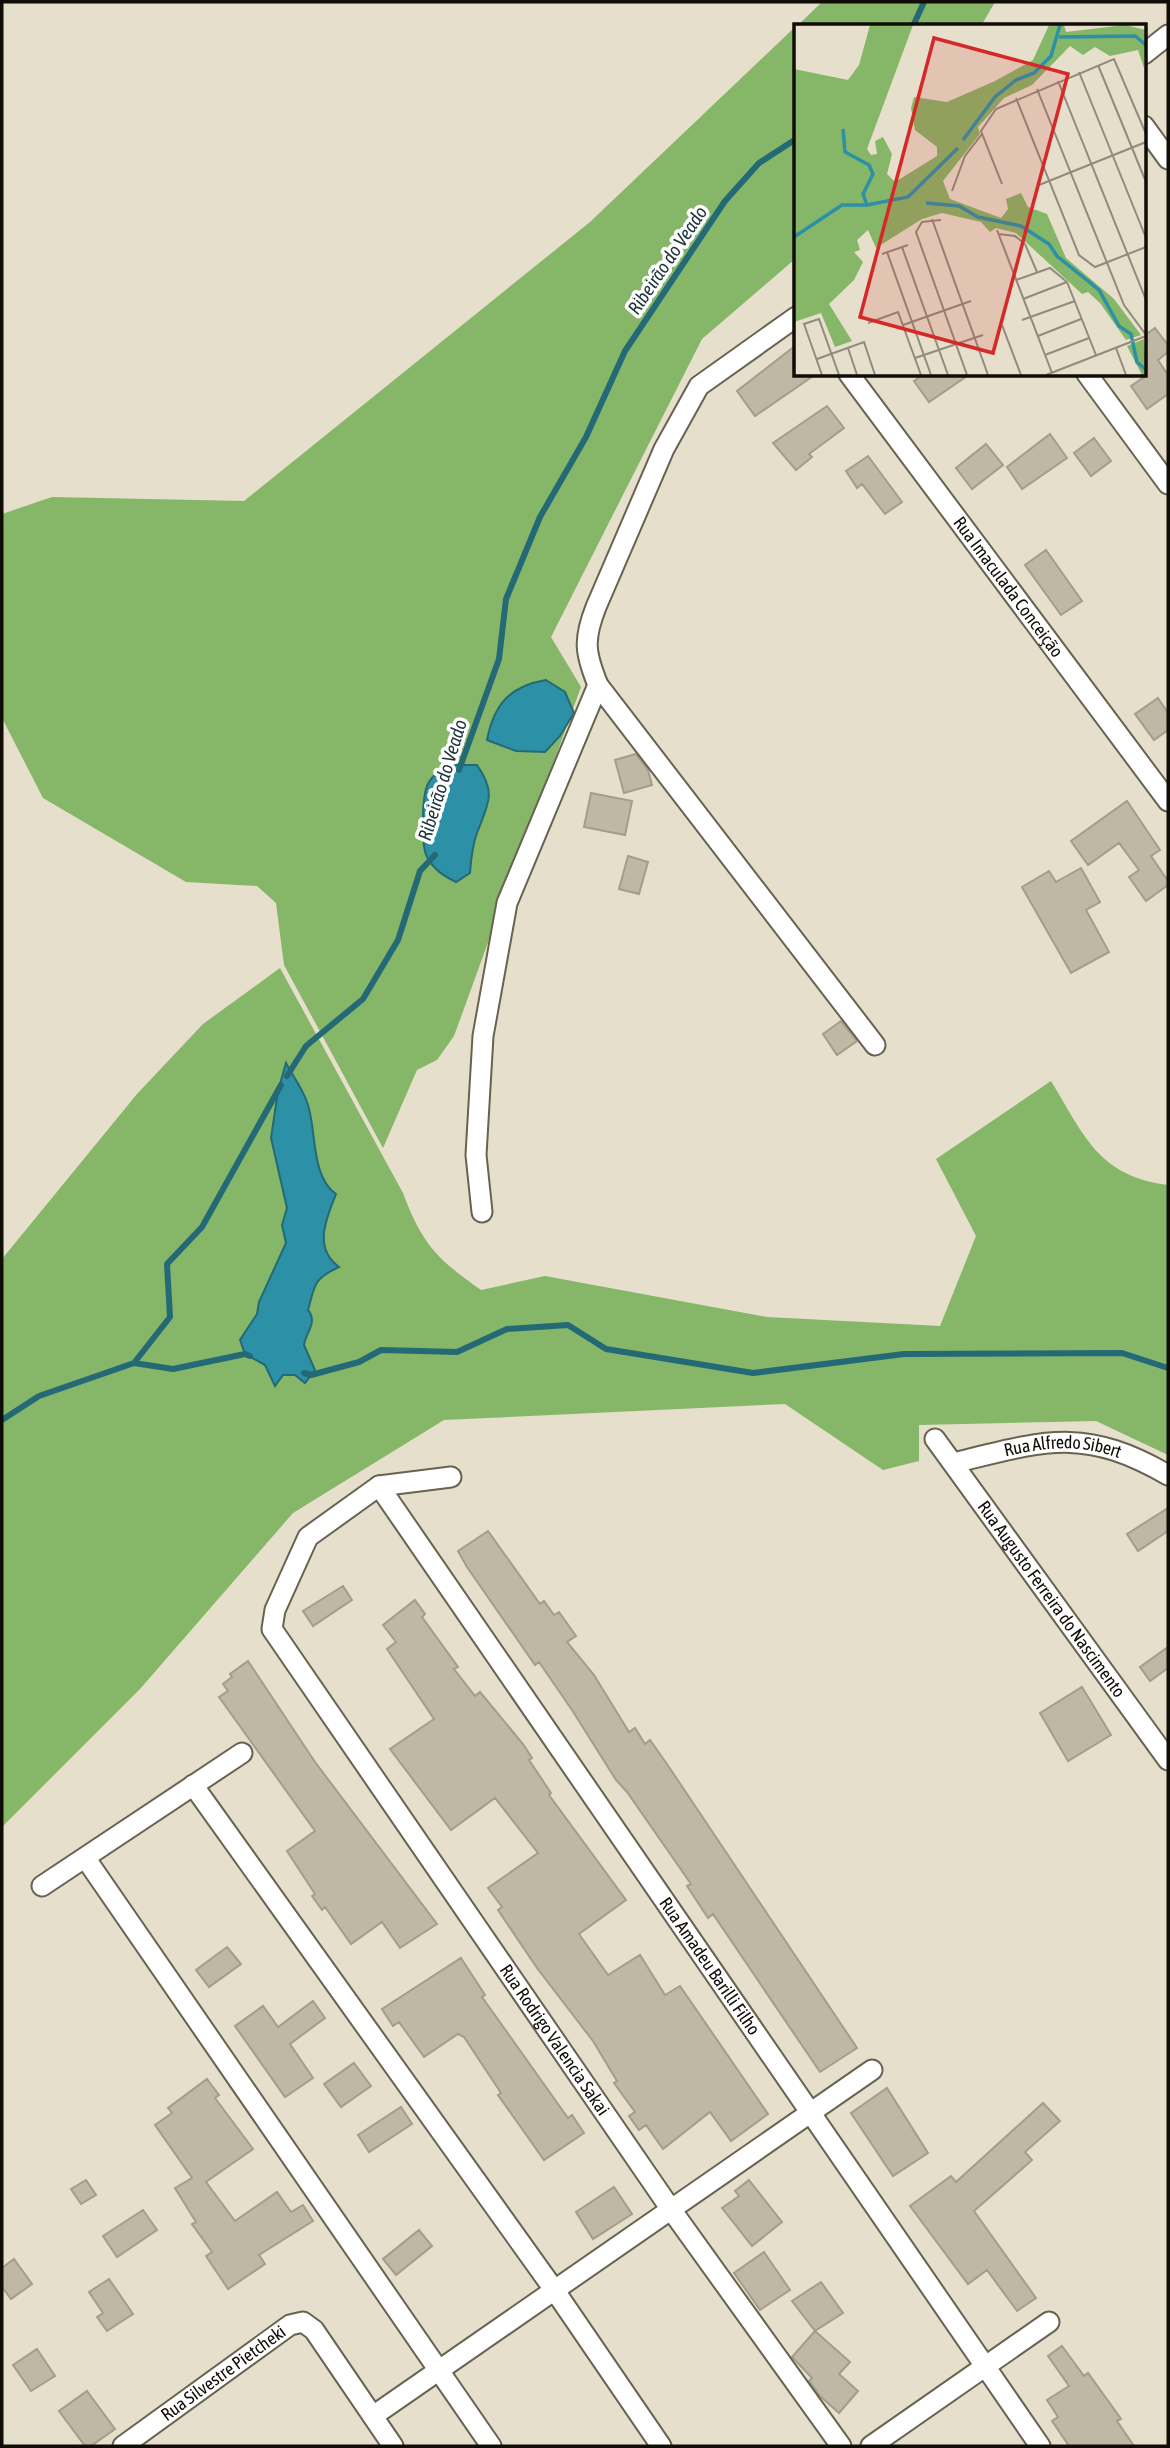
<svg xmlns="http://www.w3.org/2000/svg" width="1170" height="2448" viewBox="0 0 1170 2448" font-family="'Asap Condensed',sans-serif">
<rect width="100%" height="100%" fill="#e5dfcb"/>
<path fill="#86b668" d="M 822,2 L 995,2 L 981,26 L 797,26 Z
M 795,27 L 795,259 L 702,339 L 551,637 L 581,687 L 454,1036 L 437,1060 L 417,1070 L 383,1148 L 284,965 L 276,903 L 257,886 L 186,882 L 43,798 L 2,718 L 2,514 L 52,497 L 244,501 L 590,222 Z
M 280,968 L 403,1193 C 422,1244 437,1259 481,1290 L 545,1276 L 767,1317 L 940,1326 L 976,1236 L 936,1159 L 1051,1081 C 1084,1135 1098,1176 1168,1185 L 1168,1455 L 1096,1421 L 919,1425 L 919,1461 L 883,1470 L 785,1404 L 444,1420 L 293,1513 L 140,1689 L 2,1827 L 2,1259 L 137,1094 L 203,1024 Z"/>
<path fill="#2c91a6" stroke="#246976" stroke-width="2" d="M 546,680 L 565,692 L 574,713 L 560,736 L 545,752 L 516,751 L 487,740 C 494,704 510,686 546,680 Z
M 452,765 L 477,765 C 497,793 488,804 477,833 C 472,846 471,859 470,873 L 456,882 C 444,876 434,870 427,857 C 421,845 422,799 427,786 C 432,774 442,769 452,765 Z
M 286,1063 C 293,1076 302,1088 307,1102 C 317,1128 310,1176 336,1194 C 326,1219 313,1248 339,1267 C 313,1279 315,1285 308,1310 C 318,1322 306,1332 304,1345 L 315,1370 L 305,1383 L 295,1375 L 283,1375 L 275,1386 L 265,1365 L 245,1354 L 240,1340 L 257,1314 L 259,1302 L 286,1243 L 282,1225 L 287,1208 L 271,1138 L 278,1091 Z"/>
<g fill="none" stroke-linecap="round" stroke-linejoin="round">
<path stroke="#246976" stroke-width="6" d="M 913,26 L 924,2
M 459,770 L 499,659 L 506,599 L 540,517 L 586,437 L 625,351 L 725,201 L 759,163 L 796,139
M 287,1076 L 306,1046 L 363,999 L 398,940 L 420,871 L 435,855
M 134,1363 L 173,1369 L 245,1354 L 250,1356
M 304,1373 L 311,1375 L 359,1362 L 381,1350 L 457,1352 L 507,1329 L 568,1325 L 606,1349 L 753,1373 L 904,1354 L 1122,1353 L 1168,1368
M 2,1420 L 39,1396 L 134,1363 L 170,1317 L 167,1264 L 202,1227 L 281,1085"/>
</g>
<path fill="#bfb8a5" stroke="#a39d8a" stroke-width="2" d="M 1155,328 L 1168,345 L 1168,352 L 1158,360 L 1168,375 L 1168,394 L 1147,409 L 1131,386 L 1144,377 L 1144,336 Z
M 795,346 L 795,374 L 816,374 L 755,416 L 737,391 Z
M 924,374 L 970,374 L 929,402 L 914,381 Z
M 827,406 L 844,428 L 809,454 L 812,457 L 796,470 L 773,443 Z
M 1050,434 L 1067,458 L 1022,489 L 1007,467 Z
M 1094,438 L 1111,461 L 1091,476 L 1074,453 Z
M 986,444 L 1003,465 L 972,489 L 956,468 Z
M 868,456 L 902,502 L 885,514 L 862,484 L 857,488 L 846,471 Z
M 1046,550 L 1082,601 L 1061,615 L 1025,565 Z
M 1158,698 L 1168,713 L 1168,730 L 1154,740 L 1135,714 Z
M 636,754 L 648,770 L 652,785 L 624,793 L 615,760 Z
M 591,793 L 632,801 L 625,835 L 584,827 Z
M 1127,801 L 1160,850 L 1151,856 L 1168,881 L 1168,885 L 1146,901 L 1129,877 L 1139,870 L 1119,843 L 1088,865 L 1071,841 Z
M 628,856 L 648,862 L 639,894 L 619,889 Z
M 1081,868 L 1100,902 L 1086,910 L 1109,952 L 1071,973 L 1022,887 L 1049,871 L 1056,882 Z
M 841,1021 L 857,1041 L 837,1055 L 823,1034 Z
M 1168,1508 L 1168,1531 L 1138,1551 L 1127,1534 Z
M 488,1531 L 540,1604 L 544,1601 L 554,1615 L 559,1612 L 576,1636 L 567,1642 L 594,1675 L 629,1732 L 635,1728 L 645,1744 L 650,1740 L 669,1767 L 857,2048 L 820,2072 L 713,1914 L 708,1918 L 687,1886 L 691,1884 L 627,1792 L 616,1780 L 572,1710 L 539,1662 L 535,1665 L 467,1567 L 458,1551 Z
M 343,1586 L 352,1600 L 313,1626 L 303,1611 Z
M 415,1600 L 425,1614 L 422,1617 L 458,1667 L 454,1669 L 475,1696 L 480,1692 L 523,1744 L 532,1758 L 529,1760 L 551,1793 L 549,1795 L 626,1900 L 579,1934 L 608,1975 L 640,1955 L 665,1995 L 680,1986 L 768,2114 L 731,2141 L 710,2112 L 663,2149 L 646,2125 L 639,2130 L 629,2116 L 635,2112 L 614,2083 L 617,2081 L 593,2041 L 537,1968 L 498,1910 L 502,1907 L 488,1888 L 538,1853 L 495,1798 L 451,1830 L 390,1749 L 434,1719 L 387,1649 L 396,1642 L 383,1625 Z
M 1168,1647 L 1168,1668 L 1150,1681 L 1140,1667 Z
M 248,1661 L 315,1762 L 437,1924 L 400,1948 L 382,1922 L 351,1944 L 325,1907 L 322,1910 L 312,1896 L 315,1894 L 287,1851 L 315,1831 L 219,1697 L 228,1691 L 223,1684 L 232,1677 L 230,1674 Z
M 1082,1687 L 1111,1735 L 1068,1761 L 1040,1713 Z
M 227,1947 L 241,1964 L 209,1987 L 196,1970 Z
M 461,1958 L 485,1995 L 482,1997 L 568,2118 L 572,2115 L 584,2133 L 544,2160 L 498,2095 L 501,2093 L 464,2037 L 458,2034 L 424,2057 L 399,2022 L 393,2026 L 382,2009 Z
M 313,2001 L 325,2018 L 290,2044 L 313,2078 L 285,2097 L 235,2026 L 263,2006 L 278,2027 Z
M 354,2063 L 371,2086 L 341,2107 L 324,2084 Z
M 207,2079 L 219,2095 L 215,2098 L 253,2149 L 206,2182 L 235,2221 L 277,2192 L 291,2212 L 303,2205 L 313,2221 L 259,2255 L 265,2264 L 228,2289 L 206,2256 L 212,2252 L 192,2224 L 196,2222 L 175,2188 L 192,2178 L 155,2125 L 172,2113 L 168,2108 Z
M 887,2088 L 928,2153 L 893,2176 L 851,2113 Z
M 1043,2103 L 1060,2121 L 1025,2152 L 1032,2160 L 974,2211 L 1036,2298 L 1017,2311 L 987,2270 L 968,2284 L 910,2206 L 951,2176 L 956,2182 Z
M 401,2107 L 412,2124 L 369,2152 L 358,2135 Z
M 86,2180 L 96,2195 L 81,2204 L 71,2189 Z
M 749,2180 L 782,2222 L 752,2246 L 722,2208 L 739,2196 L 735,2191 Z
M 614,2187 L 632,2214 L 593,2239 L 576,2212 Z
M 143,2210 L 157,2230 L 117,2257 L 103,2236 Z
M 419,2230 L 432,2246 L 396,2275 L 383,2259 Z
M 764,2252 L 790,2290 L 760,2310 L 734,2273 Z
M 14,2259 L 32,2284 L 11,2299 L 2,2287 L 2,2268 Z
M 109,2279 L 133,2314 L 107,2331 L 97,2317 L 103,2313 L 89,2292 Z
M 821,2282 L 843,2313 L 815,2331 L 850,2362 L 839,2374 L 858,2391 L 839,2413 L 820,2396 L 809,2381 L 812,2378 L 792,2357 L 815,2331 L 792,2301 Z
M 1062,2346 L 1084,2376 L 1088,2373 L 1121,2419 L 1117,2421 L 1134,2446 L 1069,2446 L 1052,2421 L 1058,2417 L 1047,2400 L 1069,2386 L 1048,2356 Z
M 37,2349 L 55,2376 L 31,2391 L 13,2365 Z
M 87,2391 L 115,2429 L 91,2446 L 85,2446 L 59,2411 Z"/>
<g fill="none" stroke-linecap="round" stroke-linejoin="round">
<g stroke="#686251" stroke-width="23">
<g id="minor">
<path d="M 1144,54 L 1168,35"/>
<path d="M 1144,126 L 1168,159"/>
<path d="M 796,317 L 699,386 L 664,449 L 596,607 C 583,640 585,653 598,685 L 875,1045"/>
<path id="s1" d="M 849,374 L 1168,801"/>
<path d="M 1087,374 L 1168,484"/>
<path d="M 482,1212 L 476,1155 L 483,1036 L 507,903 L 598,685"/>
<path id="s2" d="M 935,1439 L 1168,1760"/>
<path id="s3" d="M 953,1463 C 1044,1441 1083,1426 1168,1475"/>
<path id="s4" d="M 451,1477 L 379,1486 L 308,1537 L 275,1610 L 272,1629 L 670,2208 L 841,2446"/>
<path id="s5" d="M 379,1486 L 1040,2446"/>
<path d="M 193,1785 L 555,2291 L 661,2446"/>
<path d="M 86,1859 L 491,2446"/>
<path d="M 42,1886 L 242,1753"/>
<path d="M 373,2416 L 872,2070"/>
<path id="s6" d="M 123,2446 L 290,2325 L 303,2322 L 314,2330 L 393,2446"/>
<path d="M 871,2446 L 1049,2322"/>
</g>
</g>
<use href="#minor" stroke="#fff" stroke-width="19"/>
</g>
<g text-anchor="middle" stroke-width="7" stroke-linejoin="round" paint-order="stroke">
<g font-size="18" fill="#100d07" stroke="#fff">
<text dy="6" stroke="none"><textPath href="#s1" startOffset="266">Rua Imaculada Conceição</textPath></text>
<text dy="6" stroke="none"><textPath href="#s3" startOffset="112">Rua Alfredo Sibert</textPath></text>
<text dy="6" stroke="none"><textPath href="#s2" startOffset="198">Rua Augusto Ferreira do Nascimento</textPath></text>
<text dy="6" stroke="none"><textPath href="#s5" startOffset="583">Rua Amadeu Barilli Filho</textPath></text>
<text dy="6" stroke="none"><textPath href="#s4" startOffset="758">Rua Rodrigo Valencia Sakai</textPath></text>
<text dy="6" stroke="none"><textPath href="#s6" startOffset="124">Rua Silvestre Pietcheki</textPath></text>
</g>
<g font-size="19" font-style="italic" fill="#1e343a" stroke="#fff">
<text transform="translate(667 260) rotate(-56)" y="7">Ribeirão do Veado</text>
<text transform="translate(442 780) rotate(-73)" y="7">Ribeirão do Veado</text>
</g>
</g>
<g transform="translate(794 24)">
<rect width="352" height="352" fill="#e5dfcb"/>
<path d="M 76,1 L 119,1 L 73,125 L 77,131 L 83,130 L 81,117 L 89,113 L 98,130 L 93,150 L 101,158 L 143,132 L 143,123 L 121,106 L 117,84 L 120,73 L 153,78 L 201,57 L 239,36 L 255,1 L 270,1 L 272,8 L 331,1 L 352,6 L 350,44 L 344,26 L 316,32 L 301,23 L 289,31 L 276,22 L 238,61 L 210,74 L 184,103 L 186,110 L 149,157 L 156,175 L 207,194 L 214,185 L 212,175 L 227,169 L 234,183 L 253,190 L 272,234 L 320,275 L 347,311 L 332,316 L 306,279 L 294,268 L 288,270 L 222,209 L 202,204 L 196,208 L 187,198 L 148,189 L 128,195 L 82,224 L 74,206 L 63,216 L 66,226 L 60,228 L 69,238 L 60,256 L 35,280 L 58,317 L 41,323 L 27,289 L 0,298 L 0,45 L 54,56 L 65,41 ZM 350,315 L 352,351 L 348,351 L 333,322 Z" fill="#86b668"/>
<path fill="none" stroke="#2c91a6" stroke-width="3.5" d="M 265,13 L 341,12 L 352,21M 49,105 L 51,128 L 75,141 L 79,150 L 69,170 L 73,181 L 114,173 L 164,124M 169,116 L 201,73 L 222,56 L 240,49 L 257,32 L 266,1M 132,179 L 165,182 L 184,193 L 227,202 L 255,220 L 263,232 L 305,266 L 325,302 L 337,310 L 343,338 L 352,346M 0,213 L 48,181 L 73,181"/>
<path fill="none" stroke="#908b7d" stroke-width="2" d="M 304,41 L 352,158M 285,48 L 352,214M 264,57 L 352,276M 243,65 L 330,281 L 352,311M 222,74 L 285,231 L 301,243 L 352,223M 208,160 L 187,107 L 202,85 L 320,35 L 352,110M 245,161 L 352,118M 158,167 L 171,132 L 188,110M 138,195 L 194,351M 147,196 L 128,198 L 122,208 L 173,351M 203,206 L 258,349M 204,210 L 221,212 L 231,220 L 243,248M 108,223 L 154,351M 93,228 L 137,351M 88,230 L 114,221M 222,256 L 256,244 L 273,258 L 302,331M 229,275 L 273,258M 228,296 L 281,277M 74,299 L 104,288 L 127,351M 109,301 L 177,277M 208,301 L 227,351M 244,312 L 287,295M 54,324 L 63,351M 322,324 L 332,351M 251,331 L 295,314M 121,334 L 189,311M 23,335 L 70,318 L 81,351M 28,351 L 10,300 L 25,295 L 45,351M 252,351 L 352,312"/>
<path fill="#d62828" fill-opacity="0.15" stroke="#d62828" stroke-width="3.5" d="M 140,14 L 274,50 L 199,329 L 66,293 Z"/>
<rect width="352" height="352" fill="none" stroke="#100d07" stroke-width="3.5"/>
</g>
<rect width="1170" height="2448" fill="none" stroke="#100d07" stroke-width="7"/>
</svg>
